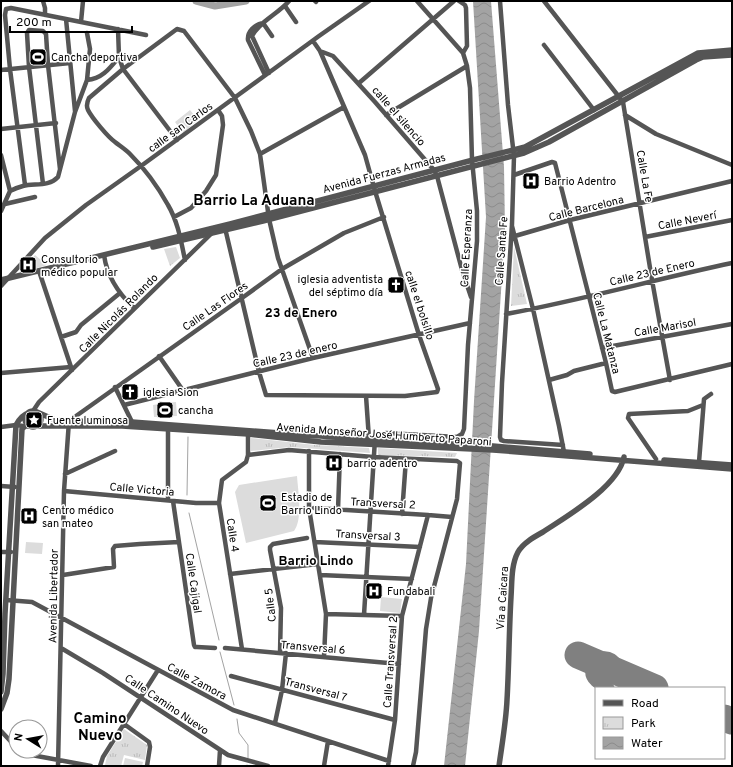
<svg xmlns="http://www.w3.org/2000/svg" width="733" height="767" viewBox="0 0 733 767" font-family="Overpass,sans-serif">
<defs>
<pattern id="park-tufts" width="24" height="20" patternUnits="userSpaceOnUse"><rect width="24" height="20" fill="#dcdcdc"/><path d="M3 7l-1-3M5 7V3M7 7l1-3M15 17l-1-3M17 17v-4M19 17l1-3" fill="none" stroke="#bbb"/></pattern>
<pattern id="water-waves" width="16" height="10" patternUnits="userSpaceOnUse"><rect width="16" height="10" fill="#a3a3a3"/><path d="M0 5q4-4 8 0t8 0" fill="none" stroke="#8b8b8b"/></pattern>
</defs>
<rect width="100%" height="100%" fill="#fff"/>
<path fill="#dcdcdc" d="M 44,51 L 45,62 L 31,64 L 30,52 Z
M 190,110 L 198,120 L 183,133 L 175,122 Z
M 159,401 L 162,401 L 163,403 L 176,402 L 177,416 L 154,417 L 153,405 L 159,404 Z
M 297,476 C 298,491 303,519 294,531 L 246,543 L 235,492 L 239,485 Z
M 26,542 L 43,543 L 42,554 L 25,553 Z
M 381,597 L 402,599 L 400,613 L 380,611 Z
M 125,758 L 143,762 L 142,766 L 123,766 Z"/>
<path fill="url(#park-tufts)" d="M 176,247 L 180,258 L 170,266 L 164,249 Z
M 514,247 L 527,304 L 511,306 Z
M 35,255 L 47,265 L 20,273 Z
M 251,438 L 315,445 L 369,448 L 370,453 L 290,447 L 251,451 Z
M 378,448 L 457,453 L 455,457 L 378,455 Z
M 124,729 L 147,745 L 145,760 L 124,755 L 121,766 L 105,765 L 107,756 Z"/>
<path fill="url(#water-waves)" d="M 473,1 L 491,1 L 504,167 L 505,230 L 479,631 L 465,766 L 444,766 L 466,564 L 474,401 L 486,217 Z"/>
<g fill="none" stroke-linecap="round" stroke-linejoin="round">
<path stroke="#a3a3a3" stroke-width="1" d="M 187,495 L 188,437
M 189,513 L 219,640
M 220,652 L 234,705
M 237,719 L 239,733 L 248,745 L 248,758
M 247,765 L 247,766"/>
<path stroke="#a3a3a3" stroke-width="7" d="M 196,1 L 215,6 L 246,1"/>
<path stroke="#808080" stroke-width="11" d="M 609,688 C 604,686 598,684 595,681 C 583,670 598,650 612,659 C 617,662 619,669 623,674"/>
<path stroke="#808080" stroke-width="27" d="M 578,655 L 655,688
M 724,718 L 732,721"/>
<path stroke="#555" stroke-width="4.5" d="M 43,1 L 45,8 L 45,15
M 315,1 L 316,2
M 417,1 L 463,53 L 467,66
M 459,1 L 465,5 L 466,8 L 467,46 L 463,53
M 500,1 L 508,105 L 514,156 L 512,224 L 502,383 L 500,437 L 501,440 L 504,441 L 563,445
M 544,1 L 623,102 L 652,280 L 670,380
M 285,6 L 296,22
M 66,19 L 75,111
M 81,22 L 83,1
M 263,23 C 255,24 247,32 248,40 L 265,75
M 263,23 L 272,36
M 118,29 L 119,57 L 123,69 L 177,140
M 544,45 L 594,110
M 320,51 L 333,56 L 375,102 L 434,170 L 437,176 L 462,270 L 471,297
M 1,70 L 70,63
M 269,73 L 252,36 C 260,21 278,14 289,1
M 87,80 C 102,79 110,68 119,57
M 359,83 L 454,1
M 625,115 L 656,134 L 732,165
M 1,129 L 56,123
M 260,154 L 344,107
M 1,155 L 10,191
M 514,175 L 552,162 L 555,163 L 606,363 L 612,391 L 615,392 L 732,364
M 43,184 L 29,67 L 27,33 L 29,30 L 43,31 L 46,34 L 48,65 L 60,169
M 25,185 L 10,69 L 5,15 L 6,9 L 11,8 L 146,35
M 5,204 L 35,197
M 1,211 L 10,191 C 14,189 19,187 23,186 C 34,183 49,187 58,177 L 75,112 L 87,80 L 90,49 L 87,33
M 174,217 L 191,208 L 206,191 L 216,175 L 223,125 L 222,116 L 218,110
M 512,226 L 533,309 L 559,426 L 564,452
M 225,228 L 259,372 L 266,395 L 405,396 L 437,392 L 438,389 L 419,335 L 375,191 L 365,155 L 320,51 L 313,41
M 515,236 L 570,220 L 732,181
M 645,237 L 732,220
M 104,255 C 107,277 118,293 134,308
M 185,260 C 181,241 178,222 168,205 C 158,187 144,168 130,154 C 125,149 120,146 115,142 C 108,137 92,118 88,110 C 86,106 87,102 89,98 L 123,69 L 177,29 L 184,31 L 235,98 L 251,131 L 260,154 L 269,219 L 278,258 L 313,358
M 39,271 L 72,370
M 1,286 L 45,238 L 86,205 L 141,166 L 319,36 L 369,1
M 506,314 C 582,300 656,279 732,263
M 61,337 L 76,332 L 81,325 L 120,293
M 602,348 L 732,324
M 159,356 L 182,389
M 1,373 L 71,367
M 549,380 L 567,375 L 574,371 L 606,363
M 115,387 L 132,422
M 366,396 L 369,439
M 124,405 L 313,358 L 470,323
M 33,411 L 39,402 L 213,232
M 1,427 L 16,425 L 23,426
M 168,429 L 168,500
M 309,451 L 309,508 L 326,614 L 324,657
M 248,455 L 289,450 L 373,457 L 457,461 L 460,463 L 457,499 L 431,598 L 426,629 L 416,752 L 413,766
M 656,459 L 628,418 L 629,414 L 688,411 L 703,405
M 699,462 L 704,399 L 711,394
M 65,474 L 115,451
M 1,486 L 15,487
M 64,491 L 196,503 L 219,503
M 173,501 L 194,645 L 195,647 L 197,647 L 215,648
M 314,508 L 428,515 L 452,517
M 338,510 L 340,454
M 402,514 L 406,459
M 315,542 L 420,547
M 1,552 L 11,552
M 230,574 L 318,564
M 63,575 L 114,567 L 113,549 L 115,546 L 140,544 L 179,542
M 320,575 L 412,579
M 6,600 L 32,602 L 233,710 L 389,761
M 326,614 L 402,616
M 364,615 L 375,439 L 386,433 L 457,437 L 462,434 L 464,429 L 468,345 L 477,241 L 477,211 L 472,160 L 470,88 L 467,66 L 386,115
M 61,648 L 103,673 L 228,755 L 268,766
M 225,648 L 399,664
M 242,649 L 219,503 L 222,480 L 246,462 L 248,455 L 248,434
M 280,653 L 281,608 L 270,550 L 270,547 L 273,544 L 307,538
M 231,676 L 395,720
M 275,723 L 282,690 L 286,653
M 124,724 L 149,742 L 150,747 L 147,766
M 1,731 L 16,747
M 20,751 L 26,754 L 91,766
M 58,766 L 64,491 L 69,421 L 242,298 L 282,269 L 344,233 L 384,217
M 100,766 L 103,757 L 158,670
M 219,766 L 220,750
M 324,766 L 328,741
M 388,766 L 395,720 L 402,616 L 428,515"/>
<path stroke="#555" stroke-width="5.5" d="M 153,247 L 263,221 L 524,153 L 549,142 L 696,60 L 703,57 L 732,55
M 1,280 L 230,224 L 473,160 L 525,147 L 698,53 L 732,50
M25 419a8 8 0 1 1 16 0a8 8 0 1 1-16 0Z
M 37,412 L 55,420 L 64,421 L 132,422 L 347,438 L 493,446 L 590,454
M 35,426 L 122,426 L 248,434 L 321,442 L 493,450 L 732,469
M 664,460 L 732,465
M 1,692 L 3,674 L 5,614 L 16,425 C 20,418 23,415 30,412
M 1,709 L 7,693 L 9,679 L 22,429 L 25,426 L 33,426
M 499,766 C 502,744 506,722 507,700 C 509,666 509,631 511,597 C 512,583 511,565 518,552 C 523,543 534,537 543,532 C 567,516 618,487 624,457"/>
</g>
<defs>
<g id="stadium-square" transform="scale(0.9)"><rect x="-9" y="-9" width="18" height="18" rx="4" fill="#000" stroke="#fff"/><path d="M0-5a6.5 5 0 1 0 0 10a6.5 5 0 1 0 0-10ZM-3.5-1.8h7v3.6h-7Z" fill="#fff"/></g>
<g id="hospital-square" transform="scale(0.9)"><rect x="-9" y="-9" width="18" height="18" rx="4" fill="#000" stroke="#fff"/><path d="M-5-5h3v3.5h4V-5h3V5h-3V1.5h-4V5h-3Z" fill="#fff"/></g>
<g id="church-square" transform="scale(0.9)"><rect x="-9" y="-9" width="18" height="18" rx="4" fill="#000" stroke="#fff"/><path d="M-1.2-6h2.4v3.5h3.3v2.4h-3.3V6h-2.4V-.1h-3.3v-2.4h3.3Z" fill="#fff"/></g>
<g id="sight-square" transform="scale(0.9)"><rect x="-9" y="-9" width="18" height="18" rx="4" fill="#000" stroke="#fff"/><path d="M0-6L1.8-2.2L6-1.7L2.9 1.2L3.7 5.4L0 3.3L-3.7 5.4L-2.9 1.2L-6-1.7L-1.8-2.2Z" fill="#fff"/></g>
</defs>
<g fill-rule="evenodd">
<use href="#stadium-square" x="38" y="57"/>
<use href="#hospital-square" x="531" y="181"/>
<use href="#hospital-square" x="28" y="265"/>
<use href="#church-square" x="396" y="285"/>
<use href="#church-square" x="130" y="392"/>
<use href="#stadium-square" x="165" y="410"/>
<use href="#sight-square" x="34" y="420"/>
<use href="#hospital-square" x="334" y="463"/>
<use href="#stadium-square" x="268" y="503"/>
<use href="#hospital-square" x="29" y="516"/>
<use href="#hospital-square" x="374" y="591"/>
</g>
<g text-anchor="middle" stroke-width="3" stroke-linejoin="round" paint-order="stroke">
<g font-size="11" fill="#000" stroke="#fff" text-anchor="start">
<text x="51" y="61">Cancha deportiva</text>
<text x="544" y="185">Barrio Adentro</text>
<text x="41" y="263">Consultorio<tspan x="41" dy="13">médico popular</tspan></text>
<text x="383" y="283" text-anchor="end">iglesia adventista<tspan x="383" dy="13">del séptimo día</tspan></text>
<text x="143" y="396">iglesia Sion</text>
<text x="178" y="414">cancha</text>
<text x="47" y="424">Fuente luminosa</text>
<text x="347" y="467">barrio adentro</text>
<text x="281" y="501">Estadio de<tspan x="281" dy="13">Barrio Lindo</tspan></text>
<text x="42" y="514">Centro médico<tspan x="42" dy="13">san mateo</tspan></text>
<text x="387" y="595">Fundabali</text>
</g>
<g font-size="11" fill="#000" stroke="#fff">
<text transform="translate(399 116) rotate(49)" y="4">calle el silencio</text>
<text transform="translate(180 127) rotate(-36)" y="4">calle san Carlos</text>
<text transform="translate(384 173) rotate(-15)" y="4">Avenida Fuerzas Armadas</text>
<text transform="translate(645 176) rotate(80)" y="4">Calle La Fe</text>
<text transform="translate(586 208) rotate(-14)" y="4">Calle Barcelona</text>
<text transform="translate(687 220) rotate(-11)" y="4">Calle Neverí</text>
<text transform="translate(466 248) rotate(-87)" y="4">Calle Esperanza</text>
<text transform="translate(501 251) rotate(-86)" y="4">Calle Santa Fe</text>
<text transform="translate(652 272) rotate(-13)" y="4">Calle 23 de Enero</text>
<text transform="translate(420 305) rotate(72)" y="4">calle el bolsillo</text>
<text transform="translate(215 306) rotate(-35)" y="4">Calle Las Flores</text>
<text transform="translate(118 313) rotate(-45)" y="4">Calle Nicolás Rolando</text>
<text transform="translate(665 327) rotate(-10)" y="4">Calle Marisol</text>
<text transform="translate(607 333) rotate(76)" y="4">Calle La Matanza</text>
<text transform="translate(295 354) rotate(-13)" y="4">Calle 23 de enero</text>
<text transform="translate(384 434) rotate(4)" y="4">Avenida Monseñor José Humberto Paparoni</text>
<text transform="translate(142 489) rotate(5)" y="4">Calle Victoria</text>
<text transform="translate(383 503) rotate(3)" y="4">Transversal 2</text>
<text transform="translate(233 535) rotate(81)" y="4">Calle 4</text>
<text transform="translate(368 535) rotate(3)" y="4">Transversal 3</text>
<text transform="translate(194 583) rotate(82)" y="4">Calle Cajigal</text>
<text transform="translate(53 596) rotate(-89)" y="4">Avenida Libertador</text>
<text transform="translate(502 598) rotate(-86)" y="4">Vía a Caicara</text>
<text transform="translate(270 605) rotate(-97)" y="4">Calle 5</text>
<text transform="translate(313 647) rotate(5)" y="4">Transversal 6</text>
<text transform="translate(390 662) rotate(-86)" y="4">Calle Transversal 2</text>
<text transform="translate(197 681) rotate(28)" y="4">Calle Zamora</text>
<text transform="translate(316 689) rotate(15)" y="4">Transversal 7</text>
<text transform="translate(167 704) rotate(34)" y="4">Calle Camino Nuevo</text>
</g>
<g font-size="13" font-weight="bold" fill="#000" stroke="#fff">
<text x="301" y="317">23 de Enero</text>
<text x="316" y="565">Barrio Lindo</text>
</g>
<g font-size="15" font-weight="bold" fill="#000" stroke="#fff">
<text x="254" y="205">Barrio La Aduana</text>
<text x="100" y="723">Camino<tspan x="100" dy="17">Nuevo</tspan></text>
</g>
</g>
<rect width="733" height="767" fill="none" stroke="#000000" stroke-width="4"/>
<rect x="595" y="687" width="130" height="72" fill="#ffffff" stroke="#999999"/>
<rect x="603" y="700" width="20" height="6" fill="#555555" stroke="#999999"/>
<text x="631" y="707" font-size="12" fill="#000000">Road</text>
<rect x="603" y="717" width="20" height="12" fill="url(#park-tufts)" stroke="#999999"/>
<text x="631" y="727" font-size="12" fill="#000000">Park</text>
<rect x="603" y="737" width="20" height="12" fill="url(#water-waves)" stroke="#999999"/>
<text x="631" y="747" font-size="12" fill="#000000">Water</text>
<g transform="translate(28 739) rotate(281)"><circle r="19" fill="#ffffff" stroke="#999999"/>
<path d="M0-3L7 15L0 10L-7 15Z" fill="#000000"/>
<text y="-6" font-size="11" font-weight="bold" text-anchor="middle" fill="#000000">N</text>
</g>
<path d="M10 26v6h122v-6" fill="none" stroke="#000000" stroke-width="2"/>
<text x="16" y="26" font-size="12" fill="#000000" stroke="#ffffff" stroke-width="3" paint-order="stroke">200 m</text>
</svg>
